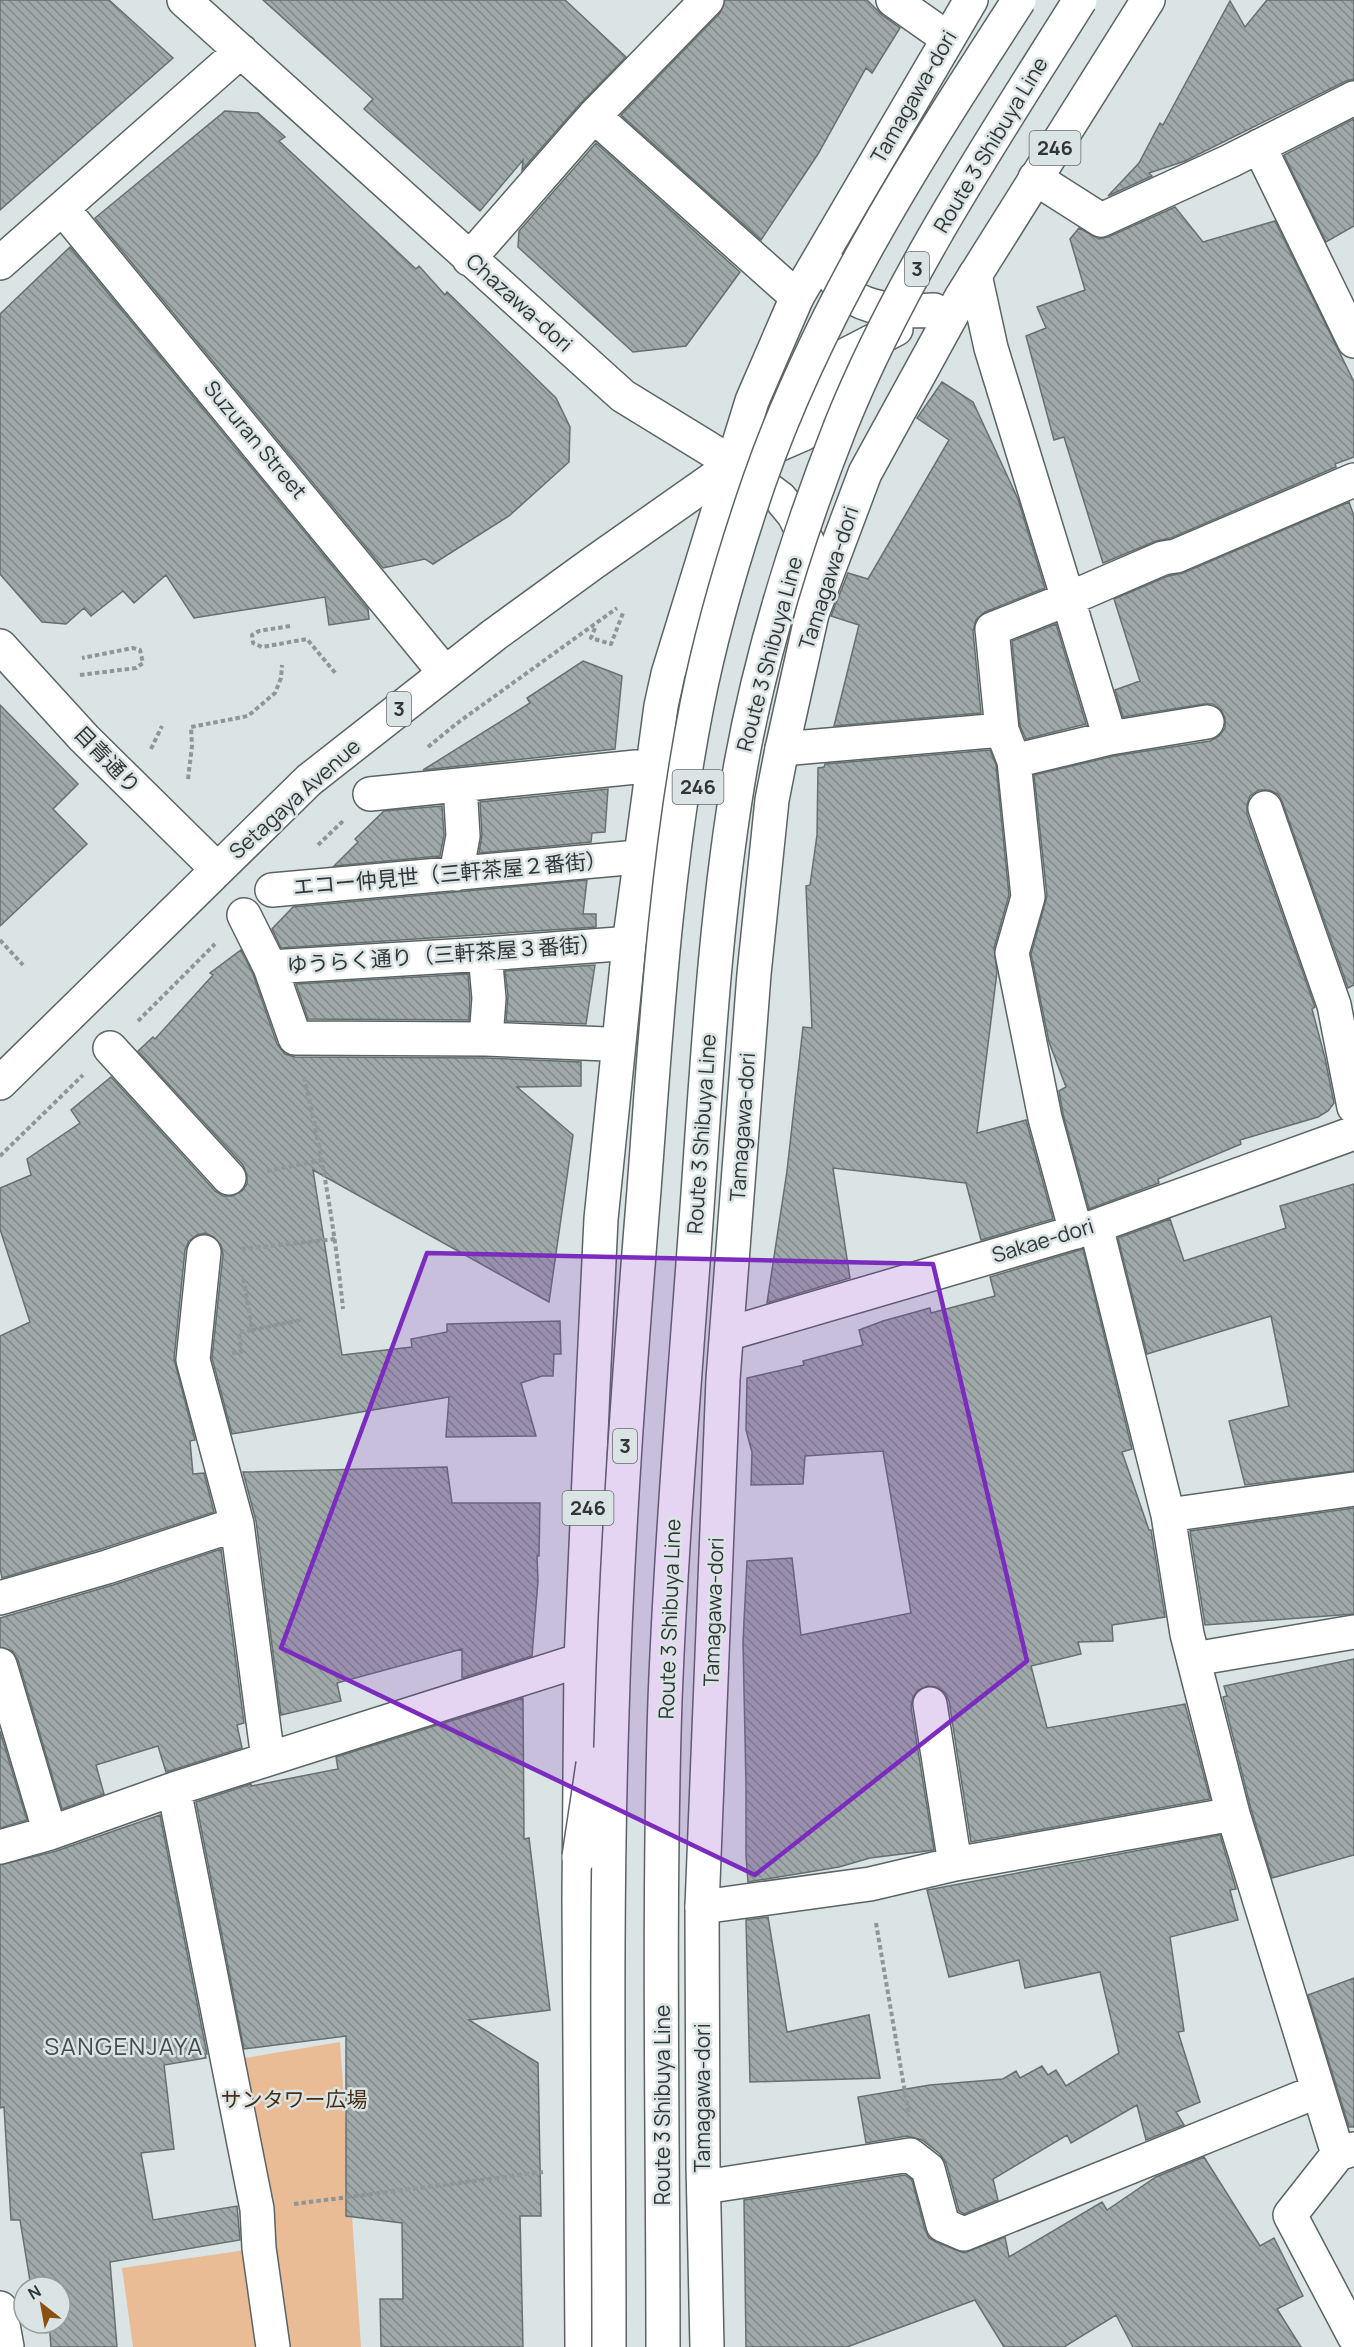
<svg xmlns="http://www.w3.org/2000/svg" width="1354" height="2347" viewBox="0 0 1354 2347" font-family="Manrope,'Noto Sans JP',sans-serif">
<defs>
<pattern id="building-back-hatch" width="6" height="6" patternUnits="userSpaceOnUse" patternTransform="scale(1.5)"><rect width="6" height="6" fill="#9fa9a9"/><path d="M-1 5l2 2M0 0l6 6M5-1l2 2" fill="none" stroke="#828a8a"/></pattern>
</defs>
<rect width="100%" height="100%" fill="#dae4e4"/>
<path fill="#e9bc96" d="M 340,2042 L 361,2347 L 274,2347 L 239,2059 Z
M 259,2248 L 273,2347 L 133,2347 L 122,2268 Z"/>
<path fill="url(#building-back-hatch)" stroke="#677070" stroke-width="1.5" d="M 0,0 L 109,0 L 173,58 L 0,210 Z
M 263,0 L 565,0 L 626,57 L 580,104 L 522,170 L 523,160 L 480,211 L 364,109 L 373,99 Z
M 725,0 L 867,0 L 882,15 L 900,28 L 872,73 L 866,68 L 818,154 L 761,240 L 621,115 L 720,13 Z
M 1267,0 L 1354,0 L 1354,79 L 1346,81 L 1185,161 L 1149,173 L 1152,176 L 1108,196 L 1139,163 L 1160,123 L 1163,125 L 1230,1 L 1245,27 Z
M 225,111 L 258,113 L 285,137 L 279,141 L 416,269 L 419,266 L 445,295 L 447,292 L 556,398 L 570,427 L 569,462 L 509,516 L 433,564 L 425,559 L 383,568 L 95,218 Z
M 1354,119 L 1354,226 L 1326,242 L 1284,155 Z
M 596,143 L 740,272 L 686,346 L 633,352 L 518,247 L 519,231 Z
M 1175,207 L 1203,242 L 1275,221 L 1354,382 L 1354,457 L 1335,464 L 1336,467 L 1171,538 L 1156,541 L 1103,563 L 1064,437 L 1054,440 L 1026,336 L 1046,328 L 1037,307 L 1085,290 L 1070,239 L 1079,228 L 1099,239 L 1108,237 Z
M 70,247 L 368,609 L 369,619 L 329,625 L 325,597 L 194,618 L 166,575 L 134,603 L 123,591 L 91,616 L 84,608 L 66,624 L 42,622 L 0,574 L 0,314 Z
M 942,382 L 973,402 L 1018,499 L 1045,588 L 985,612 L 976,620 L 973,631 L 981,713 L 834,726 L 859,625 L 831,616 L 848,573 L 868,579 L 949,440 L 917,418 Z
M 1349,502 L 1354,516 L 1354,985 L 1348,988 L 1282,801 L 1278,794 L 1269,790 L 1259,790 L 1250,796 L 1247,805 L 1247,814 L 1315,1007 L 1312,1009 L 1325,1058 L 1334,1103 L 1328,1111 L 1318,1117 L 1240,1140 L 1241,1144 L 1158,1179 L 1159,1183 L 1089,1209 L 1063,1114 L 1059,1091 L 1066,1087 L 1049,1042 L 1031,954 L 1047,896 L 1034,775 L 1114,756 L 1210,741 L 1219,736 L 1225,728 L 1225,718 L 1221,710 L 1213,704 L 1204,704 L 1123,717 L 1115,690 L 1140,681 L 1114,599 L 1168,576 L 1183,573 Z
M 1056,624 L 1086,724 L 1026,739 L 1020,726 L 1012,641 Z
M 583,661 L 622,676 L 615,749 L 423,770 L 530,703 L 527,698 Z
M 0,705 L 78,784 L 53,809 L 87,844 L 0,926 Z
M 990,750 L 996,765 L 1009,895 L 994,948 L 997,972 L 977,1133 L 1026,1120 L 1053,1219 L 981,1240 L 966,1183 L 833,1168 L 850,1278 L 767,1303 L 787,1171 L 803,1027 L 812,1028 L 806,886 L 810,885 L 817,835 L 818,768 L 824,767 L 825,764 Z
M 608,789 L 605,832 L 592,833 L 591,842 L 479,853 L 482,835 L 480,802 Z
M 442,806 L 444,835 L 440,856 L 334,866 L 358,842 L 355,839 L 384,811 Z
M 587,880 L 583,914 L 596,914 L 596,927 L 281,948 L 272,929 L 293,907 Z
M 241,950 L 253,974 L 277,1044 L 285,1054 L 295,1057 L 486,1058 L 581,1062 L 581,1086 L 517,1087 L 573,1135 L 549,1302 L 313,1170 L 342,1355 L 412,1347 L 411,1339 L 447,1332 L 447,1324 L 560,1321 L 561,1354 L 554,1354 L 553,1376 L 542,1376 L 521,1383 L 536,1436 L 446,1437 L 449,1397 L 232,1434 L 212,1358 L 223,1254 L 221,1245 L 214,1237 L 205,1233 L 197,1235 L 189,1241 L 185,1250 L 174,1359 L 195,1440 L 190,1441 L 193,1474 L 204,1473 L 214,1512 L 101,1549 L 2,1578 L 0,1568 L 0,1336 L 30,1322 L 0,1229 L 0,1188 L 31,1175 L 27,1159 L 80,1123 L 71,1110 L 111,1077 L 215,1191 L 223,1196 L 232,1196 L 242,1191 L 247,1184 L 247,1175 L 243,1165 L 138,1051 L 153,1037 L 155,1039 L 213,975 L 210,973 Z
M 595,965 L 586,1024 L 506,1021 L 508,996 L 505,971 Z
M 468,974 L 470,998 L 469,1020 L 308,1019 L 296,984 Z
M 1354,1184 L 1354,1471 L 1245,1485 L 1229,1421 L 1289,1406 L 1271,1316 L 1147,1354 L 1118,1238 L 1170,1219 L 1184,1261 L 1286,1228 L 1280,1206 Z
M 1083,1249 L 1132,1449 L 1122,1452 L 1149,1530 L 1151,1530 L 1165,1617 L 1112,1625 L 1113,1641 L 1078,1642 L 1081,1654 L 1031,1666 L 1047,1728 L 1185,1704 L 1210,1799 L 971,1842 L 949,1701 L 945,1693 L 937,1687 L 927,1686 L 918,1690 L 913,1697 L 911,1707 L 934,1850 L 870,1858 L 839,1867 L 748,1882 L 746,1856 L 746,1785 L 743,1642 L 747,1561 L 792,1558 L 801,1635 L 911,1613 L 883,1451 L 805,1456 L 803,1484 L 751,1485 L 752,1452 L 746,1430 L 747,1378 L 804,1365 L 803,1361 L 863,1345 L 859,1330 L 883,1321 L 930,1308 L 931,1313 L 995,1296 L 990,1277 Z
M 447,1467 L 452,1503 L 540,1503 L 539,1556 L 537,1556 L 538,1581 L 532,1656 L 462,1678 L 462,1649 L 337,1683 L 341,1701 L 281,1715 L 256,1521 L 243,1472 Z
M 1354,1508 L 1354,1614 L 1205,1625 L 1190,1531 Z
M 221,1549 L 244,1723 L 237,1725 L 242,1748 L 166,1772 L 158,1746 L 96,1765 L 104,1794 L 62,1809 L 18,1660 L 12,1651 L 0,1647 L 0,1618 L 113,1585 Z
M 1354,1659 L 1354,1855 L 1272,1878 L 1251,1809 L 1223,1697 L 1227,1696 L 1224,1686 Z
M 523,1698 L 524,1839 L 529,1838 L 550,2010 L 469,2020 L 538,2063 L 541,2216 L 520,2216 L 523,2347 L 381,2347 L 380,2299 L 403,2299 L 402,2223 L 346,2216 L 346,2036 L 244,2049 L 196,1802 L 251,1784 L 251,1786 L 338,1769 L 336,1757 Z
M 0,1731 L 27,1820 L 0,1828 Z
M 160,1815 L 207,2054 L 205,2054 L 206,2058 L 164,2065 L 174,2149 L 141,2153 L 153,2220 L 237,2206 L 240,2240 L 110,2262 L 117,2347 L 51,2347 L 49,2323 L 60,2323 L 60,2287 L 45,2287 L 45,2284 L 31,2287 L 20,2220 L 11,2220 L 4,2107 L 0,2108 L 0,1865 L 56,1851 Z
M 1220,1835 L 1236,1889 L 1230,1890 L 1238,1920 L 1170,1937 L 1184,2031 L 1178,2032 L 1200,2102 L 1176,2112 L 1184,2125 L 1146,2140 L 1137,2105 L 1071,2143 L 1067,2135 L 993,2179 L 998,2200 L 964,2214 L 959,2211 L 946,2163 L 940,2154 L 922,2140 L 907,2136 L 866,2143 L 858,2097 L 930,2085 L 1003,2079 L 1016,2071 L 1020,2078 L 1042,2066 L 1048,2075 L 1056,2070 L 1066,2086 L 1119,2053 L 1100,1972 L 1025,1988 L 1019,1960 L 949,1977 L 927,1890 Z
M 768,1917 L 787,2032 L 869,2015 L 880,2078 L 750,2082 L 746,1920 Z
M 1354,1978 L 1354,2127 L 1349,2127 L 1308,1995 Z
M 1204,2157 L 1260,2246 L 1274,2238 L 1303,2296 L 1277,2309 L 1301,2347 L 1133,2347 L 1116,2315 L 1064,2347 L 1004,2347 L 975,2300 L 847,2347 L 746,2347 L 744,2200 L 905,2175 L 912,2180 L 925,2230 L 929,2238 L 936,2242 L 964,2253 L 1005,2237 L 1009,2257 L 1102,2202 L 1107,2210 L 1156,2177 Z"/>
<g fill="none" stroke-linecap="round" stroke-linejoin="round">
<g stroke="#5b6464" stroke-width="36">
<path id="minor" d="M 184,0 L 623,396 L 734,464 L 780,498 L 794,515 L 808,543 L 814,561 L 813,605
M 893,0 L 947,38
M 594,116 L 797,297
M 1259,146 L 1354,341
M 1035,178 L 1101,220 L 1230,161 L 1354,98
M 63,209 L 445,673
M 469,259 L 594,116 L 707,0
M 0,263 L 241,51
M 975,275 L 991,348 L 1068,599 L 992,629 L 1002,730 L 1014,761 L 1028,897 L 1012,953 L 1045,1118 L 1076,1232
M 0,646 L 84,738 L 217,869
M 1110,738 L 1207,722
M 782,749 L 1002,730
M 1014,761 L 1110,738 L 1068,599 L 1163,558 L 1176,556 L 1354,480
M 370,794 L 636,767
M 1265,808 L 1334,1005 L 1354,1107
M 456,874 L 463,836 L 460,785
M 272,890 L 627,858
M 244,915 L 270,967 L 295,1038 L 486,1039 L 607,1044
M 485,954 L 489,998 L 486,1039
M 270,967 L 485,954 L 618,944
M 110,1048 L 229,1178
M 1096,1226 L 1168,1515 L 1187,1634 L 1233,1814 L 1338,2154
M 204,1252 L 193,1360 L 237,1524 L 268,1759
M 727,1334 L 1096,1226 L 1354,1133
M 1168,1515 L 1354,1489
M 0,1598 L 107,1567 L 237,1524
M 1194,1659 L 1354,1632
M 0,1665 L 50,1833
M 930,1704 L 955,1864
M 174,1789 L 257,2209 L 259,2248 L 273,2347
M 0,1847 L 50,1833 L 174,1789 L 581,1660
M 702,1907 L 870,1884 L 955,1864 L 1233,1814
M 1354,2149 L 1338,2154 L 1290,2215 L 1354,2336
M 704,2187 L 910,2155 L 928,2169 L 943,2225 L 964,2234 L 1318,2091
M 0,2308 L 7,2347"/>
</g>
<g stroke="#5b6464" stroke-width="36">
<path id="major" d="M 0,1083 L 309,780 L 494,635 L 593,563 L 734,464 L 803,434 L 838,359 L 896,329"/>
</g>
<g stroke="#5b6464" stroke-width="36">
<path id="highway" d="M 830,266 C 840,310 897,313 934,310
M 582,2347 L 579,1899 L 581,1660 L 594,1365 L 601,1219 L 629,945 L 661,706 L 668,674 L 752,401 L 797,297 L 971,0
M 707,2347 L 703,2165 L 702,1907 L 723,1379 L 754,974 L 772,800 L 782,749 L 812,614 L 865,473 L 962,296 L 1148,0"/>
</g>
<path stroke="#8e9696" stroke-width="4" stroke-dasharray="4.5 3" stroke-linecap="butt" d="M 290,626 L 259,631 L 252,635 L 253,643 L 262,647 L 307,639 L 337,675
M 595,628 L 591,638 L 611,644 L 623,613
M 80,675 L 136,668 L 143,663 L 140,650 L 133,648 L 82,658
M 428,747 L 456,724 L 617,608
M 151,749 L 162,726
M 188,779 L 192,746 L 191,727 L 248,716 L 275,693 L 281,678 L 282,665
M 318,845 L 343,821
M 0,940 L 23,965
M 138,1021 L 215,944
M 304,1077 C 322,1154 335,1230 343,1309
M 0,1156 L 83,1075
M 267,1171 L 323,1160
M 241,1249 L 336,1239
M 252,1330 L 301,1320
M 232,1353 L 241,1352 L 239,1332 L 252,1330 L 243,1275
M 876,1923 L 909,2116
M 294,2204 L 543,2172"/>
<use href="#minor" stroke="#fff" stroke-width="33"/>
<use href="#major" stroke="#fff" stroke-width="33"/>
<use href="#highway" stroke="#fff" stroke-width="33"/>
<g stroke="#5b6464" stroke-width="36" stroke-linecap="butt">
<path id="highway-bridge" d="M 579,1857 L 593,1764
M 609,2347 C 609,2136 605,1924 612,1713 C 617,1538 630,1364 644,1190 C 656,1028 666,864 697,705 C 712,629 734,555 759,482 C 819,309 920,153 1019,0
M 663,2347 C 663,2132 658,1916 665,1700 C 671,1550 683,1400 694,1250 C 706,1088 713,924 741,764 C 762,649 798,534 841,425 C 901,276 995,136 1080,0"/>
</g>
<use href="#highway-bridge" stroke="#fff" stroke-width="33"/>
</g>
<path fill="#7b2cbf" fill-opacity="0.2" stroke="#7b2cbf" stroke-width="4.5" stroke-linejoin="round" d="M 427,1253 L 933,1264 L 1027,1661 L 755,1875 L 281,1648 Z"/>
<g text-anchor="middle" stroke-width="5" stroke-linejoin="round" paint-order="stroke">
<g fill="#dae4e4" stroke="#646a6a" stroke-width="1.5">
<rect x="1029.5" y="131" width="51" height="34" rx="4.5"/>
<rect x="905" y="252" width="24" height="34" rx="4.5"/>
<rect x="387" y="692" width="24" height="34" rx="4.5"/>
<rect x="672.5" y="770" width="51" height="34" rx="4.5"/>
<rect x="613" y="1429" width="24" height="34" rx="4.5"/>
<rect x="562.5" y="1491" width="51" height="34" rx="4.5"/>
</g>
<g font-size="20" font-weight="bold" fill="#313535">
<text x="1055" y="155">246</text>
<text x="917" y="276">3</text>
<text x="399" y="716">3</text>
<text x="698" y="794">246</text>
<text x="625" y="1453">3</text>
<text x="588" y="1515">246</text>
</g>
<g font-size="21" fill="#313535" stroke="#dae4e4">
<text transform="translate(914 97) rotate(-60)" y="7">Tamagawa-dori</text>
<text transform="translate(991 145) rotate(-59)" y="7">Route 3 Shibuya Line</text>
<text transform="translate(519 303) rotate(42)" y="7">Chazawa-dori</text>
<text transform="translate(255 440) rotate(50)" y="7">Suzuran Street</text>
<text transform="translate(829 578) rotate(-72)" y="7">Tamagawa-dori</text>
<text transform="translate(770 654) rotate(-75)" y="7">Route 3 Shibuya Line</text>
<text transform="translate(107 760) rotate(46)" y="7">目青通り</text>
<text transform="translate(295 799) rotate(-42)" y="7">Setagaya Avenue</text>
<text transform="translate(450 874) rotate(-5)" y="7">エコー仲見世（三軒茶屋２番街）</text>
<text transform="translate(444 955) rotate(-4)" y="7">ゆうらく通り（三軒茶屋３番街）</text>
<text transform="translate(743 1127) rotate(-86)" y="7">Tamagawa-dori</text>
<text transform="translate(702 1134) rotate(-86)" y="7">Route 3 Shibuya Line</text>
<text transform="translate(1043 1241) rotate(-17)" y="7">Sakae-dori</text>
<text transform="translate(714 1612) rotate(-88)" y="7">Tamagawa-dori</text>
<text transform="translate(670 1619) rotate(-88)" y="7">Route 3 Shibuya Line</text>
<text transform="translate(703 2098) rotate(-90)" y="7">Tamagawa-dori</text>
<text transform="translate(663 2105) rotate(-90)" y="7">Route 3 Shibuya Line</text>
</g>
<g font-size="21" fill="#482d15" stroke="#dae4e4">
<text x="294" y="2107">サンタワー広場</text>
</g>
<g font-size="24" letter-spacing="1.5" fill="#444c4c" stroke="#dae4e4">
<text x="124" y="2055">SANGENJAYA</text>
</g>
</g>
<g transform="translate(42 2305) rotate(329)"><circle r="28" fill="#dae4e4" stroke="#969e9e" stroke-width="1.5"/>
<path d="M0-4.5L10 22L0 15L-10 22Z" fill="#8b4f0e"/>
<text y="-9" font-size="16" font-weight="bold" text-anchor="middle" fill="#313535">N</text>
</g>
</svg>
